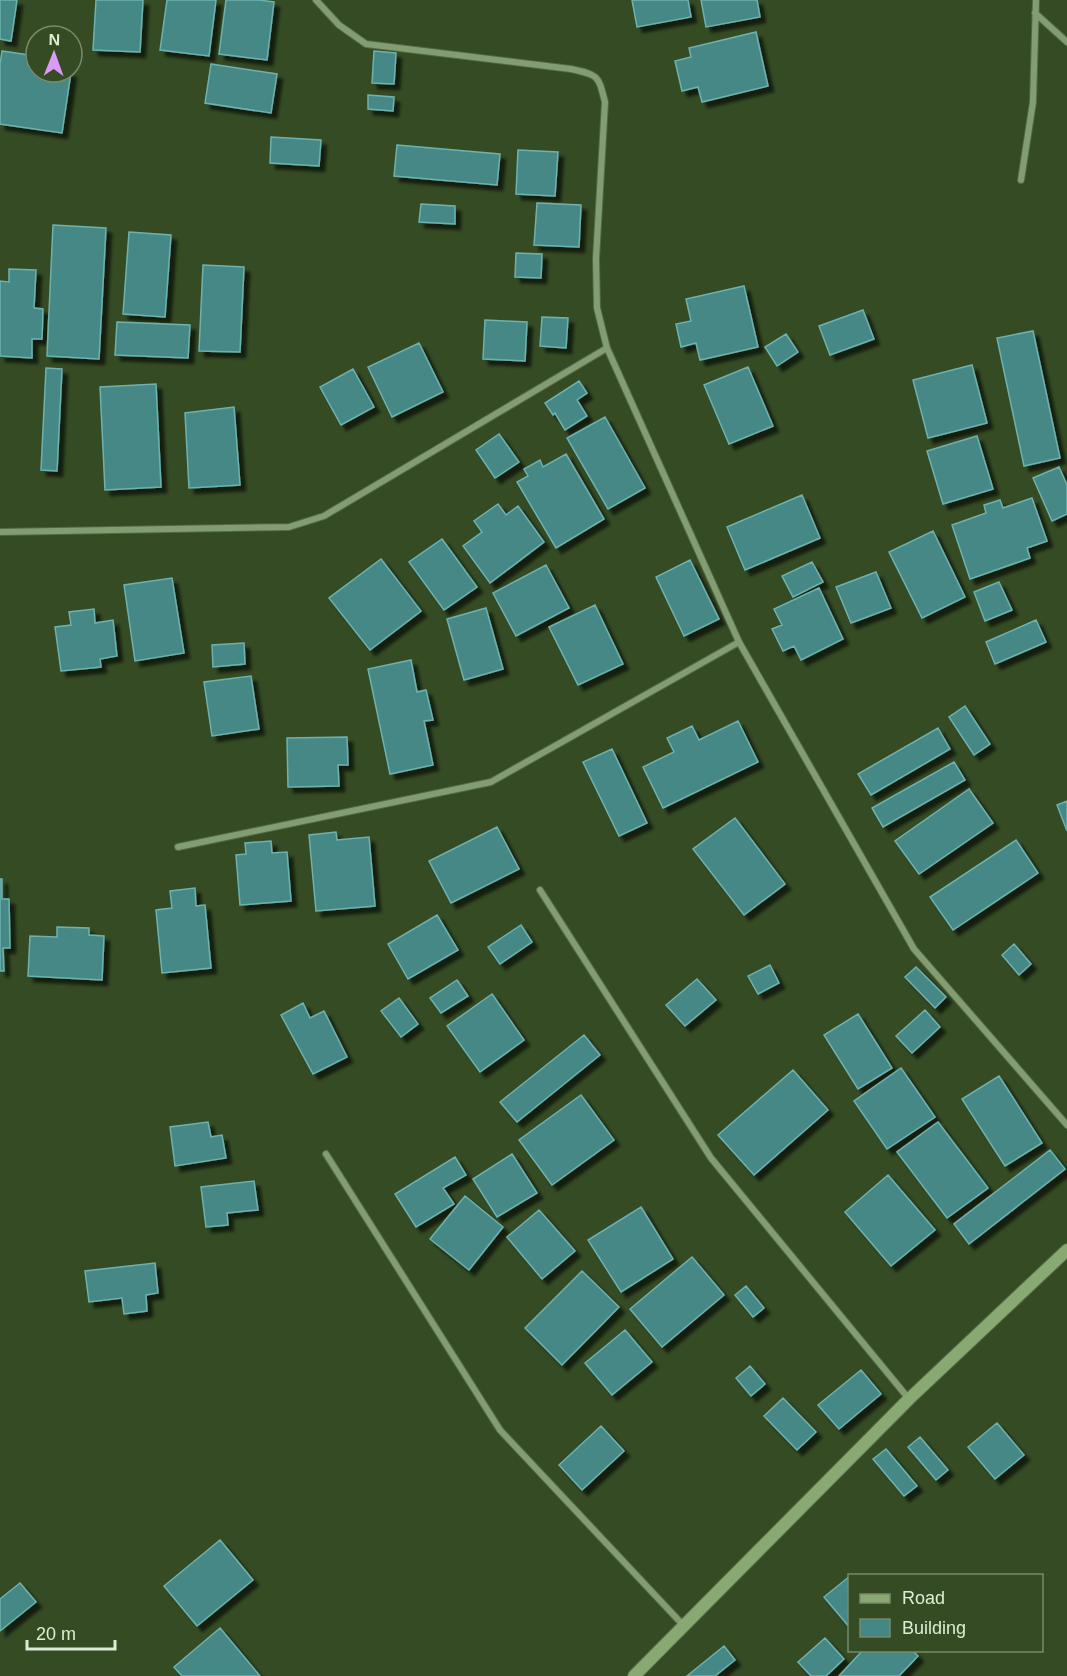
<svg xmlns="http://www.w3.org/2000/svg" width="1067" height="1676" viewBox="0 0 1067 1676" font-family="Helvetica,sans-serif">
<defs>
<filter id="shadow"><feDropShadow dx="5.5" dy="5.5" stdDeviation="1.5" flood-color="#0009"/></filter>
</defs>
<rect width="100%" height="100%" fill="#344b23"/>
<path fill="#448886" stroke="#6eb2b0" stroke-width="1.5" filter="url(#shadow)" d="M 0,0 L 17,0 L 11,41 L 0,39 Z
M 96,0 L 143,0 L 140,52 L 93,50 Z
M 167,0 L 216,0 L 209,56 L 160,50 Z
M 226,0 L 259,0 L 274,2 L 267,60 L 219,54 Z
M 632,0 L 688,0 L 691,17 L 637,27 Z
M 701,0 L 757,0 L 760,17 L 706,27 Z
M 756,32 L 768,86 L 702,102 L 698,87 L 682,91 L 675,61 L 691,57 L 689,48 Z
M 2,51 L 36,56 L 36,72 L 71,72 L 62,133 L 0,124 L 0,64 Z
M 374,51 L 396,53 L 394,84 L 372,83 Z
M 211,64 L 277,74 L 271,113 L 205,103 Z
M 368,95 L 394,97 L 393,111 L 368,109 Z
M 271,137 L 321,140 L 319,166 L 270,163 Z
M 397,145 L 500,154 L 497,185 L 394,176 Z
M 518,150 L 558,152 L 555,196 L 516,194 Z
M 537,203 L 581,205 L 579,247 L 534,245 Z
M 421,204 L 455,206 L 455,224 L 419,222 Z
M 53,225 L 106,228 L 99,359 L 47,356 Z
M 129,232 L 171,235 L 165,317 L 123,314 Z
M 516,253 L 542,254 L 541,278 L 515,277 Z
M 203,265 L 244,267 L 240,352 L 199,351 Z
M 9,269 L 36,270 L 34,308 L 43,309 L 42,339 L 32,339 L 32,358 L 0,356 L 0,281 L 9,282 Z
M 744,286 L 758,347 L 700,360 L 696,343 L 681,347 L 676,324 L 691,321 L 686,299 Z
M 863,310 L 874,339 L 830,355 L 819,326 Z
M 542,317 L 568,318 L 566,348 L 540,346 Z
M 485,320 L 527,322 L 525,361 L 483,359 Z
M 117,322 L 190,325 L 188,358 L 115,355 Z
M 1033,331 L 1060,458 L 1024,466 L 997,338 Z
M 786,334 L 798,352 L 777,366 L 765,347 Z
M 419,343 L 443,392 L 392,417 L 368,367 Z
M 972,365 L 987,423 L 928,438 L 913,380 Z
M 748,367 L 773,426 L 729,444 L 704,385 Z
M 46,368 L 62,369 L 57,471 L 41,470 Z
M 353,369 L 374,407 L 341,425 L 320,387 Z
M 579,381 L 587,393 L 577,400 L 587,416 L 565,430 L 555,413 L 553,415 L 545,403 Z
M 156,384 L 161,487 L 105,490 L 100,387 Z
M 234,407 L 240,485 L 189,488 L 185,413 Z
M 605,417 L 645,488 L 608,509 L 567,438 Z
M 499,434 L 519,462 L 495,478 L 476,450 Z
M 977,436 L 993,489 L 943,504 L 927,451 Z
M 566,454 L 604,519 L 556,548 L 517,482 L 528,476 L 524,469 L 540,460 L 543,467 Z
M 1059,467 L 1067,485 L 1067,514 L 1052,521 L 1033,478 Z
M 802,495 L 820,538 L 745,570 L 727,527 Z
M 1032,498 L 1047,541 L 1027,548 L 1030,558 L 970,579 L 952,525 L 986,513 L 984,505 L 1000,500 L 1003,508 Z
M 498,504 L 506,515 L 518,506 L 544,542 L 490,583 L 463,546 L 482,532 L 474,521 Z
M 933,531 L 965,597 L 922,618 L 889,552 Z
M 442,539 L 477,587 L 444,610 L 409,562 Z
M 381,559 L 421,611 L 370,650 L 329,598 Z
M 690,560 L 719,619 L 684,636 L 656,577 Z
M 812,562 L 823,582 L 793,597 L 782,576 Z
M 546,565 L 569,608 L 516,636 L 493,593 Z
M 876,572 L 891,608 L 851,623 L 836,587 Z
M 172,578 L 184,653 L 135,661 L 124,585 Z
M 999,582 L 1012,610 L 985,621 L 974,592 Z
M 819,588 L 843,639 L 801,660 L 794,646 L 783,651 L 772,629 L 782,625 L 774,609 Z
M 595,605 L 623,664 L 578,685 L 549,627 Z
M 486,608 L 503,669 L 464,680 L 447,619 Z
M 94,609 L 95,623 L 113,620 L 117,656 L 100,659 L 101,667 L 61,671 L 55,627 L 71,625 L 69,612 Z
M 1036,620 L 1046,642 L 995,664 L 986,642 Z
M 244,643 L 245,664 L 213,667 L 212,645 Z
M 411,660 L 417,692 L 426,690 L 433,720 L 424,721 L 433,765 L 390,774 L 368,669 Z
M 251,676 L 259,729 L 212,736 L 204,682 Z
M 965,706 L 990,744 L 974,755 L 949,717 Z
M 738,721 L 758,762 L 663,808 L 643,767 L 674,752 L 667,738 L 692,726 L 699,740 Z
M 938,728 L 950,749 L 871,795 L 858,774 Z
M 347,737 L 348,765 L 338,765 L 339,786 L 288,787 L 287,738 Z
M 612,749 L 647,823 L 619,836 L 583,762 Z
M 954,762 L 965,780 L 883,827 L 872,808 Z
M 969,789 L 993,823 L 919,874 L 895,841 Z
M 1067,801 L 1067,831 L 1057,805 Z
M 735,818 L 785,884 L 744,915 L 693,849 Z
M 497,827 L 519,869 L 451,903 L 429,861 Z
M 336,832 L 337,840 L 369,837 L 375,906 L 316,911 L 309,835 Z
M 1016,840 L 1038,873 L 953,930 L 930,897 Z
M 271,841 L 272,853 L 287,852 L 291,901 L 240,905 L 236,855 L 246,854 L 245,843 Z
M 0,879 L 2,879 L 2,899 L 9,899 L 10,948 L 3,948 L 4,971 L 0,971 Z
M 195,888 L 196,906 L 205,905 L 211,968 L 162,973 L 156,910 L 172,908 L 170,891 Z
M 437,915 L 458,950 L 408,979 L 388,944 Z
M 521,925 L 532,942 L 500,964 L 488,947 Z
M 57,927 L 89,928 L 89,935 L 104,936 L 102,980 L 28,976 L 30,936 L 57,937 Z
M 1014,944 L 1031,964 L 1019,975 L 1002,955 Z
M 770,965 L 779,983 L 758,994 L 748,976 Z
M 916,967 L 946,997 L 935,1008 L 905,977 Z
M 697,979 L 716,1000 L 685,1026 L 666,1005 Z
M 457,980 L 468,996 L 441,1013 L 430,998 Z
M 492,994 L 524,1040 L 480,1072 L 447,1026 Z
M 399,998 L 418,1024 L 401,1037 L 381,1011 Z
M 303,1003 L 310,1018 L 324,1011 L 347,1057 L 313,1074 L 281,1015 Z
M 925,1010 L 940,1027 L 912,1053 L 896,1036 Z
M 858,1014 L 892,1068 L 858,1089 L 824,1035 Z
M 584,1035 L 600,1055 L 517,1122 L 500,1102 Z
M 901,1068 L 935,1117 L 887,1149 L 854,1101 Z
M 793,1070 L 828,1110 L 754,1175 L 718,1135 Z
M 999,1076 L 1042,1143 L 1005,1166 L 962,1099 Z
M 581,1095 L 614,1140 L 552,1185 L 519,1140 Z
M 208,1122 L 211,1137 L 222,1135 L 226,1158 L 175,1166 L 170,1127 Z
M 938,1122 L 988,1188 L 947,1218 L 897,1152 Z
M 1050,1150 L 1065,1169 L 969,1244 L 954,1224 Z
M 512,1154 L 537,1193 L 497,1217 L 473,1179 Z
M 455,1157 L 466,1175 L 443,1188 L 454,1204 L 416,1227 L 395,1194 Z
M 888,1175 L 935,1230 L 891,1266 L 845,1212 Z
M 254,1181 L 258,1210 L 227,1213 L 228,1225 L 206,1227 L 201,1187 Z
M 465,1196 L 503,1227 L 469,1270 L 430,1239 Z
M 641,1207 L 673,1259 L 621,1292 L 588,1240 Z
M 539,1210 L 575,1251 L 542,1279 L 507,1237 Z
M 692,1257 L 724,1295 L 662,1347 L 630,1309 Z
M 155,1263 L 158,1293 L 146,1295 L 147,1311 L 124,1314 L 122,1298 L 89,1302 L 85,1271 Z
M 582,1271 L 619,1307 L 562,1365 L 525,1328 Z
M 746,1286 L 764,1308 L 753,1317 L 735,1295 Z
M 625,1330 L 652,1362 L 612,1395 L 585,1363 Z
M 750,1366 L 765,1384 L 751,1396 L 736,1378 Z
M 861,1370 L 881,1394 L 839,1429 L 818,1405 Z
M 783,1398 L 816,1432 L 797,1450 L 764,1416 Z
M 997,1423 L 1024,1455 L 995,1479 L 968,1447 Z
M 601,1426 L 624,1451 L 582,1490 L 559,1465 Z
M 920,1437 L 948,1470 L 936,1480 L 908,1447 Z
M 886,1449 L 917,1486 L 904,1496 L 873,1459 Z
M 220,1540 L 253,1580 L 197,1626 L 164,1586 Z
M 850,1576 L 850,1628 L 824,1597 Z
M 20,1583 L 36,1602 L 0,1631 L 0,1599 Z
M 220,1628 L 260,1676 L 182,1676 L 174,1667 Z
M 825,1638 L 844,1659 L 826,1676 L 811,1676 L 798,1662 Z
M 724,1646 L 735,1660 L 715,1676 L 687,1676 Z
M 863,1650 L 912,1650 L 918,1656 L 899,1676 L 839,1676 Z"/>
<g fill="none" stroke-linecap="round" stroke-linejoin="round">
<g stroke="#566846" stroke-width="8">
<path id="street" d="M 316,0 L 339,25 L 366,44 L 571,69 C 599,75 598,75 605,102 L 596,259 L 597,308 L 607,348 L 739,642 L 914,949 L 1067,1125
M 1035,13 L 1067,42
M 1021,180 L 1033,102 L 1036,0
M 0,532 L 289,527 L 324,516 L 607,348
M 178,847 L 491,782 L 739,642
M 540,890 L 711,1158 L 909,1399
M 326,1154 L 500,1430 L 684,1626"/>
</g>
<g stroke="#566846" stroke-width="14">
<path id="secondary" d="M 634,1676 L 909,1399 L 1067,1250"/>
</g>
<use href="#street" stroke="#839d72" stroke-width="6"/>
<use href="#secondary" stroke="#88a971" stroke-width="12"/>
</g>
<rect x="848" y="1574" width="195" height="78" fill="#344b23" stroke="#788b6a" stroke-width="1.5"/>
<rect x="860" y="1594" width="30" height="9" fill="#88a971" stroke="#788b6a" stroke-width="1.5"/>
<text x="902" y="1604" font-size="18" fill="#deecd5">Road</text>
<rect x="860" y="1619" width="30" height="18" fill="#448886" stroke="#788b6a" stroke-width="1.5"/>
<text x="902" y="1634" font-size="18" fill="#deecd5">Building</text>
<g transform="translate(54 54) rotate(1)"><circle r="28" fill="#344b23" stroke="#788b6a" stroke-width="1.5"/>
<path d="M0-4.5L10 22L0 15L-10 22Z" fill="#d89bf8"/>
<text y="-9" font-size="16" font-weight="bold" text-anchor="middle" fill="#deecd5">N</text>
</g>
<path d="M27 1640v9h88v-9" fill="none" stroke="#deecd5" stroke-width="3"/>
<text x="36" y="1640" font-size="18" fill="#deecd5" stroke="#344b23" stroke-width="4.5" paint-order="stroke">20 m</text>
</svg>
